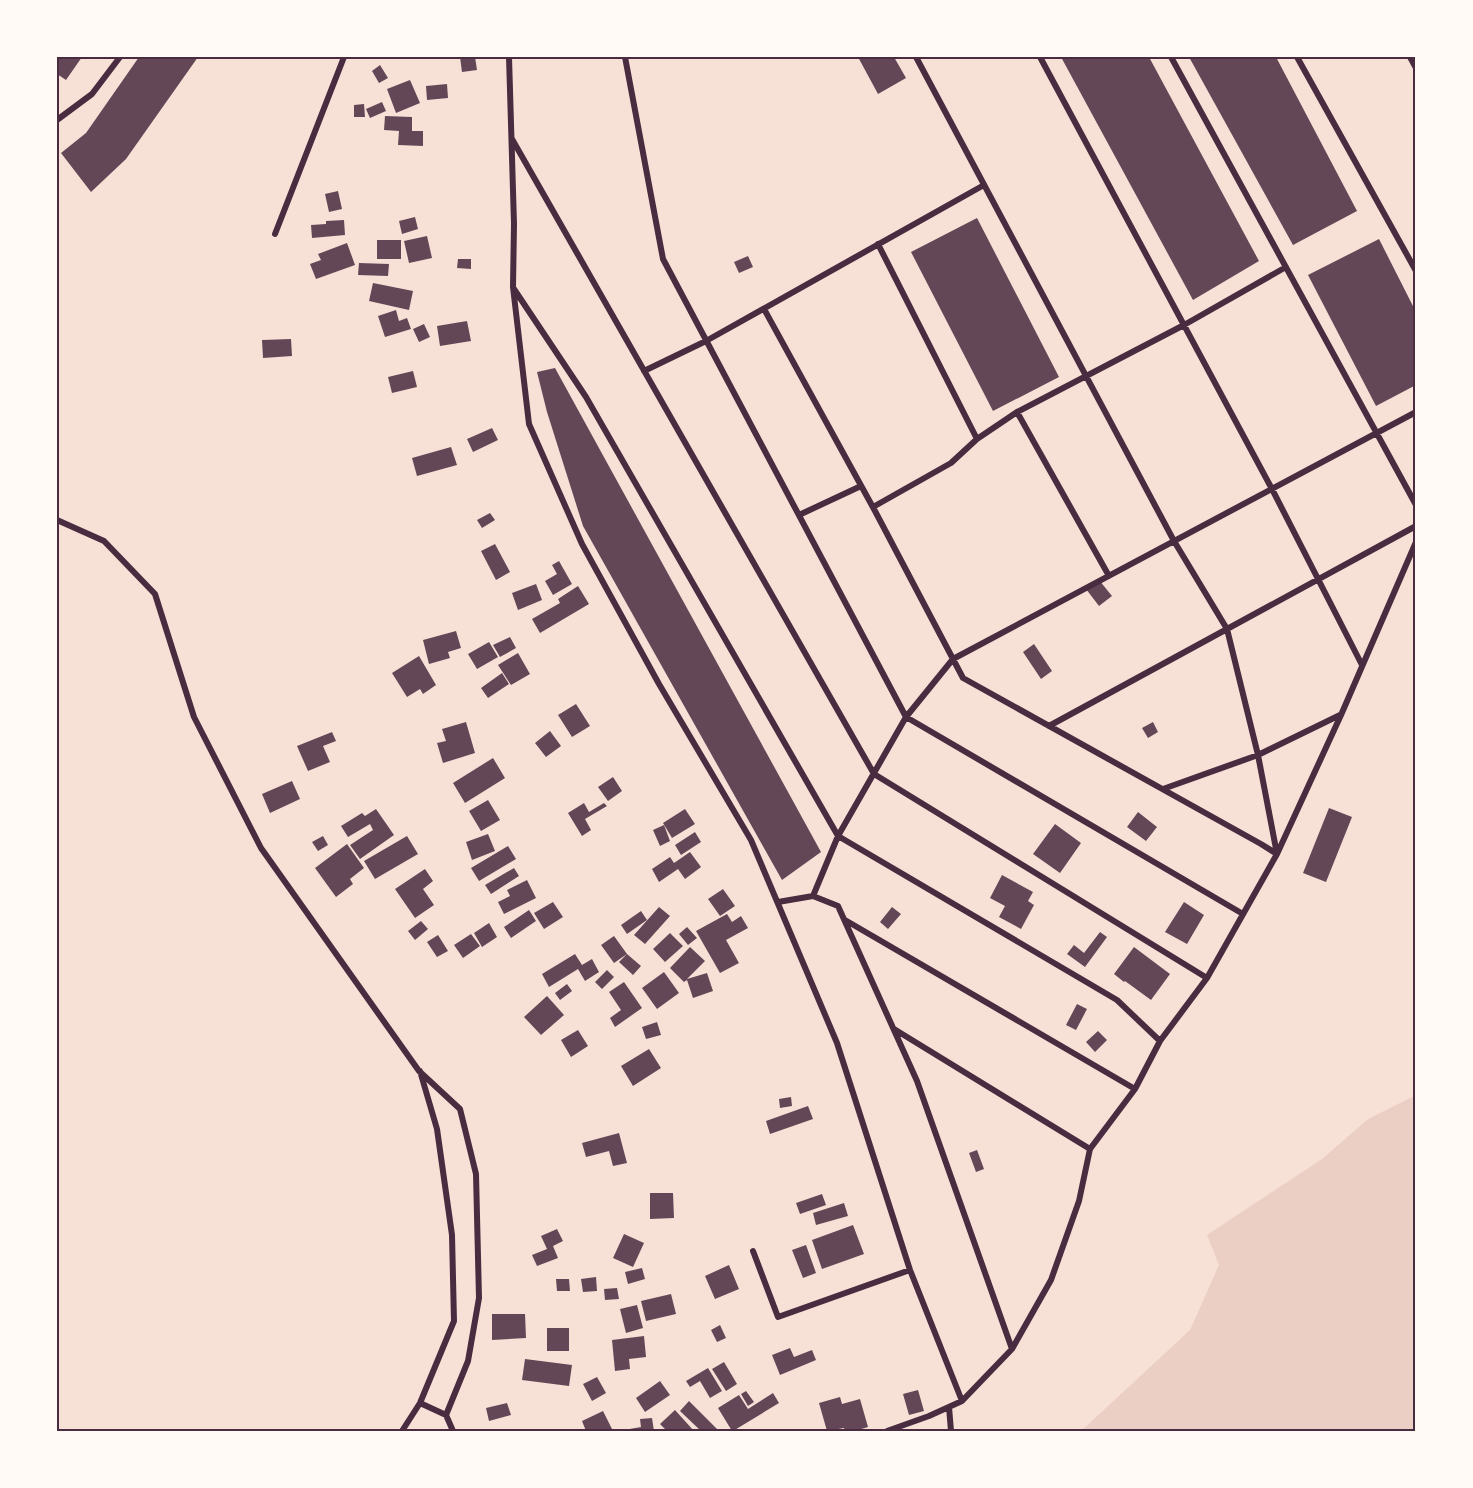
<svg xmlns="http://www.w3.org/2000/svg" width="1473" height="1488" viewBox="0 0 1473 1488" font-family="Roboto,sans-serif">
<rect width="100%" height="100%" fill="#f7e1d7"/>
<path fill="#ebcfc5" d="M 1416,1095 L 1416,1420 L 1412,1431 L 1081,1431 L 1190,1330 L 1219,1265 L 1207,1235 L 1322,1159 L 1368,1119 Z"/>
<path fill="#644757" d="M 57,57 L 82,57 L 66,80 L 57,74 Z
M 139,57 L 198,57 L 126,159 L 91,192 L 61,153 L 86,133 Z
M 460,57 L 475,57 L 477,70 L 462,72 Z
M 858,57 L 894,57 L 906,78 L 878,94 Z
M 1061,57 L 1149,57 L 1259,261 L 1193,300 Z
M 1189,57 L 1276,57 L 1357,211 L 1293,245 Z
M 380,65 L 388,78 L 379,83 L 372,71 Z
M 410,80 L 420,103 L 396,113 L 387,89 Z
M 447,84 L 448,98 L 427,100 L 426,86 Z
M 382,102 L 386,111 L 370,118 L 366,109 Z
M 364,104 L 365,117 L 354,117 L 354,105 Z
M 385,116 L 412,117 L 412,131 L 423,131 L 423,146 L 398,145 L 399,131 L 384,130 Z
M 338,191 L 342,209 L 329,212 L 325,194 Z
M 415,217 L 418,229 L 402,234 L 399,221 Z
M 977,218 L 1059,377 L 993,411 L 911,252 Z
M 344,220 L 345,235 L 312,238 L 311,225 L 326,224 L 326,221 Z
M 427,236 L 432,258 L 409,263 L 404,241 Z
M 1379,239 L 1416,312 L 1416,385 L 1376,406 L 1308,275 Z
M 377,240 L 401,240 L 401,259 L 377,259 Z
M 347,243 L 355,265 L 316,279 L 310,264 L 321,260 L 318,254 Z
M 748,256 L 753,267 L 739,273 L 734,262 Z
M 458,259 L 471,259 L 471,269 L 457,268 Z
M 359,263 L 389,264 L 388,276 L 358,275 Z
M 373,283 L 413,291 L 409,310 L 369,301 Z
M 396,310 L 399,321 L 407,318 L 411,329 L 385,337 L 378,316 Z
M 467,321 L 471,341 L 440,346 L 437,326 Z
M 424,324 L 430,337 L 419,342 L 413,329 Z
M 291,339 L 292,356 L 263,358 L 262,340 Z
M 555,368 L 821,852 L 782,880 L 583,526 L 547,412 L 537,372 Z
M 413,371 L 417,387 L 392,393 L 388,377 Z
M 492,428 L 498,440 L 473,452 L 467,439 Z
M 451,447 L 457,465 L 417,476 L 412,458 Z
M 490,513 L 495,520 L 482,528 L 477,520 Z
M 495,544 L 510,572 L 496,580 L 481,551 Z
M 559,561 L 572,584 L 553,595 L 545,581 L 557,574 L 552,565 Z
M 1099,580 L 1112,596 L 1099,606 L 1086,589 Z
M 536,584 L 542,600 L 518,610 L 512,593 Z
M 578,586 L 589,604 L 540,633 L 532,619 L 560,603 L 558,599 Z
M 456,631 L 461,648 L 448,652 L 450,658 L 429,664 L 423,640 Z
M 510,637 L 516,648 L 500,657 L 493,645 Z
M 489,642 L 498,657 L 477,669 L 468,654 Z
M 1034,644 L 1052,671 L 1041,679 L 1023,652 Z
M 518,653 L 530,674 L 511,685 L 498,665 Z
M 419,656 L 436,685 L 423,694 L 420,689 L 407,697 L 392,673 Z
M 502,673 L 509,684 L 488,698 L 481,688 Z
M 576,704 L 590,726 L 572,737 L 558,715 Z
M 466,722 L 475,753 L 443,763 L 437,743 L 446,741 L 442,729 Z
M 1153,722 L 1158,732 L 1148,738 L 1142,728 Z
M 550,731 L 561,746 L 546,757 L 535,743 Z
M 332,732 L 336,741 L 323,746 L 330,762 L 308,771 L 297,746 Z
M 493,758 L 505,778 L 465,803 L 453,783 Z
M 613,777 L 622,791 L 608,801 L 598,787 Z
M 292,781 L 300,799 L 270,813 L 262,794 Z
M 488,800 L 500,820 L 481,831 L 469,811 Z
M 584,803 L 589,812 L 604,803 L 607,806 L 585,819 L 591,830 L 582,836 L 568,813 Z
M 1329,808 L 1352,817 L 1326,882 L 1303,873 Z
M 376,809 L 394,835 L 360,859 L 350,845 L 373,830 L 370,824 L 348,837 L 341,826 L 362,813 L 365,816 Z
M 685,809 L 695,824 L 672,838 L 663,823 Z
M 1138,812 L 1157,827 L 1146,841 L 1127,827 Z
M 1055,824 L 1081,843 L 1060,873 L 1033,854 Z
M 664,825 L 670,841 L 660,846 L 653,830 Z
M 695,832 L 701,842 L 681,855 L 675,845 Z
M 488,834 L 495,851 L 472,860 L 466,842 Z
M 323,836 L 328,845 L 318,851 L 312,842 Z
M 407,836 L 418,854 L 375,879 L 364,861 Z
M 347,844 L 364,868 L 350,879 L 353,884 L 336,897 L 315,868 Z
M 508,846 L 516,859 L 479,881 L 471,868 Z
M 690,852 L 701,867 L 685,879 L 678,869 L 659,882 L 652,869 L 670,857 L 674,863 Z
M 514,868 L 519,876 L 491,894 L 485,885 Z
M 425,869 L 433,881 L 423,889 L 434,905 L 415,918 L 395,889 Z
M 1002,875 L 1033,892 L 1028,901 L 1034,905 L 1021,929 L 999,917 L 1005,906 L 990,898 Z
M 527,880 L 536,898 L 504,914 L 498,902 L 510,896 L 507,890 Z
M 723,889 L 735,906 L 720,916 L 708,899 Z
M 553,902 L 563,917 L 544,929 L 534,913 Z
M 1184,902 L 1204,915 L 1187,944 L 1165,932 Z
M 659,907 L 670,916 L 645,944 L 634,935 Z
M 892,907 L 901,914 L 888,929 L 880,922 Z
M 529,910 L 536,921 L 511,938 L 504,927 Z
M 641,911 L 647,920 L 627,934 L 621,925 Z
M 727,914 L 732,922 L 741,916 L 748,928 L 726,940 L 739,963 L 720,973 L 696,931 Z
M 421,921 L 428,929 L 415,940 L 408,931 Z
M 489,923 L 497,937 L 482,947 L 474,933 Z
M 687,927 L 697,938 L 688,945 L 679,934 Z
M 1100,932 L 1107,937 L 1085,967 L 1067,954 L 1074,945 L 1084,953 Z
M 670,933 L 683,946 L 665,962 L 653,949 Z
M 471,934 L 480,946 L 463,958 L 454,945 Z
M 438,935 L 448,951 L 437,957 L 427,942 Z
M 614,936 L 627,954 L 614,963 L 601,945 Z
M 690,947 L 705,961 L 687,979 L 707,973 L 713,991 L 693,998 L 687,980 L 684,982 L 670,968 Z
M 1134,947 L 1170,974 L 1151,1000 L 1125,981 L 1124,982 L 1114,974 Z
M 575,954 L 582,965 L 592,959 L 599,972 L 585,981 L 578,969 L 549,987 L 542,974 Z
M 627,954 L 641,966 L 633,975 L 619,962 Z
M 607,970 L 614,977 L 602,989 L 595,982 Z
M 664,972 L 679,993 L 657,1009 L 642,988 Z
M 624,982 L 642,1008 L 615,1027 L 610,1018 L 621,1010 L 609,992 Z
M 567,984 L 572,991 L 560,1000 L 555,993 Z
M 547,996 L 564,1015 L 541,1035 L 524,1017 Z
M 1077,1004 L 1087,1009 L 1076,1030 L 1066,1025 Z
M 657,1022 L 661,1035 L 646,1039 L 642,1027 Z
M 578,1030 L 588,1046 L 571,1057 L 561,1040 Z
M 1098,1031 L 1107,1040 L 1095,1052 L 1086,1042 Z
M 649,1049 L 661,1068 L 633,1086 L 621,1066 Z
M 791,1097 L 792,1106 L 780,1108 L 779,1099 Z
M 808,1106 L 813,1119 L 770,1134 L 766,1121 Z
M 619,1133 L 627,1163 L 613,1166 L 609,1151 L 586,1157 L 582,1143 Z
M 977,1150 L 984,1169 L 976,1172 L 969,1153 Z
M 650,1193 L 673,1193 L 674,1218 L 650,1219 Z
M 822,1194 L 826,1205 L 800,1214 L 796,1203 Z
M 844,1203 L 848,1216 L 816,1225 L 813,1213 Z
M 853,1225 L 864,1254 L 822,1269 L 812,1240 Z
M 557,1229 L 563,1241 L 553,1246 L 558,1258 L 537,1266 L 532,1255 L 547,1249 L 541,1236 Z
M 624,1234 L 644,1243 L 633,1267 L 613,1258 Z
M 806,1245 L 816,1273 L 803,1278 L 792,1250 Z
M 729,1265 L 739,1289 L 715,1299 L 705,1276 Z
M 642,1268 L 645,1279 L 628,1284 L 625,1272 Z
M 596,1277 L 597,1291 L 583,1292 L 581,1279 Z
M 556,1279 L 569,1279 L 570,1291 L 557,1291 Z
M 617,1288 L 619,1299 L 605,1300 L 604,1289 Z
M 671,1294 L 676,1314 L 646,1321 L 641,1301 Z
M 637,1305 L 643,1328 L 626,1333 L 620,1309 Z
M 492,1314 L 525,1314 L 526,1338 L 492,1340 Z
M 720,1325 L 726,1338 L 717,1342 L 711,1330 Z
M 547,1328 L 569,1328 L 569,1351 L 547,1351 Z
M 644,1336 L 646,1357 L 629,1359 L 630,1369 L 615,1371 L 612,1340 Z
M 790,1348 L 794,1357 L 812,1350 L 816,1360 L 780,1375 L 772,1355 Z
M 525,1359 L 572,1365 L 569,1386 L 522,1380 Z
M 724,1362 L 737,1384 L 726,1391 L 712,1369 Z
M 708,1368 L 722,1391 L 710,1398 L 700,1381 L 690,1387 L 686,1381 Z
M 597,1377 L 606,1393 L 592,1401 L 583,1384 Z
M 660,1381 L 670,1395 L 645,1412 L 636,1398 Z
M 918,1390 L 924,1411 L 909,1415 L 903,1394 Z
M 746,1391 L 754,1402 L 748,1406 L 741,1394 Z
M 773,1393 L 779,1403 L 733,1431 L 732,1431 L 718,1408 L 739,1395 L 748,1409 Z
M 840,1397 L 842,1404 L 860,1399 L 868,1427 L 855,1431 L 845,1431 L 844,1428 L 827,1431 L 819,1403 Z
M 689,1401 L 717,1429 L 715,1431 L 701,1431 L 680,1411 Z
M 507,1403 L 511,1415 L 489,1421 L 486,1408 Z
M 675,1410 L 694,1431 L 667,1431 L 660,1424 Z
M 603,1411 L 613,1431 L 586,1431 L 582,1421 Z
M 652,1418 L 654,1431 L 624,1431 L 624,1430 L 641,1427 L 640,1419 Z"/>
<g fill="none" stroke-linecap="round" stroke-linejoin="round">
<path stroke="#4a2c40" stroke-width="6" d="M 509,57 L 514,224 L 513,287 L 529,424 L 582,544 L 659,684 L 751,840 L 837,1043 L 910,1270 L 962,1401
M 625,57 L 663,259 L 906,717 L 1243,914
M 1040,57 L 1272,489 L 1362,665
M 1171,57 L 1416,505
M 1297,57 L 1416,271
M 1410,57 L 1416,68
M 57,120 L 92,94 L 120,57
M 512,139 L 874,774 L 1207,978
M 275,234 L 344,57
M 878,244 L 977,439
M 514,289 L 586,397 L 838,836 L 1117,1000 L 1160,1041
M 764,309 L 875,511 L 963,678 L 1261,844 L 1277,854 L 1341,715 L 1416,542
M 644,371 L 706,341 L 984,185
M 1017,412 L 1109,576
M 873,507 L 951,463 L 977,439 L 1017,412 L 1184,325 L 1286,267
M 799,515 L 861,486
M 57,520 L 104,541 L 155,594 L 194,717 L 261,848 L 419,1071 L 460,1109 L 476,1174 L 479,1298 L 468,1361 L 446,1415
M 1049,726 L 1416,526
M 1163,789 L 1258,755 L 1340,715
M 813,896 L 838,836 L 906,717 L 953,659 L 1416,412
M 778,902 L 813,896 L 838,906 L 917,1081 L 1012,1349
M 845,920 L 1135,1089
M 894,1029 L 1090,1149
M 753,1251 L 778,1317 L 910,1270
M 420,1403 L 446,1415 L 453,1431
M 949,1407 L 951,1431
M 402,1431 L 420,1403 L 454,1321 L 452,1235 L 437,1129 L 420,1071
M 887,1431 L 929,1416 L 962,1401 L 1012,1349 L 1051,1280 L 1079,1201 L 1090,1149 L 1135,1089 L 1160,1041 L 1207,978 L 1277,854 L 1258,755 L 1227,629 L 1174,541 L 916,57"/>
</g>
<rect width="1473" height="1488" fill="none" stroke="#fffaf5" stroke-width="117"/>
<rect x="58" y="58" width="1356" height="1372" fill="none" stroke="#4a2c40" stroke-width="2"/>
</svg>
